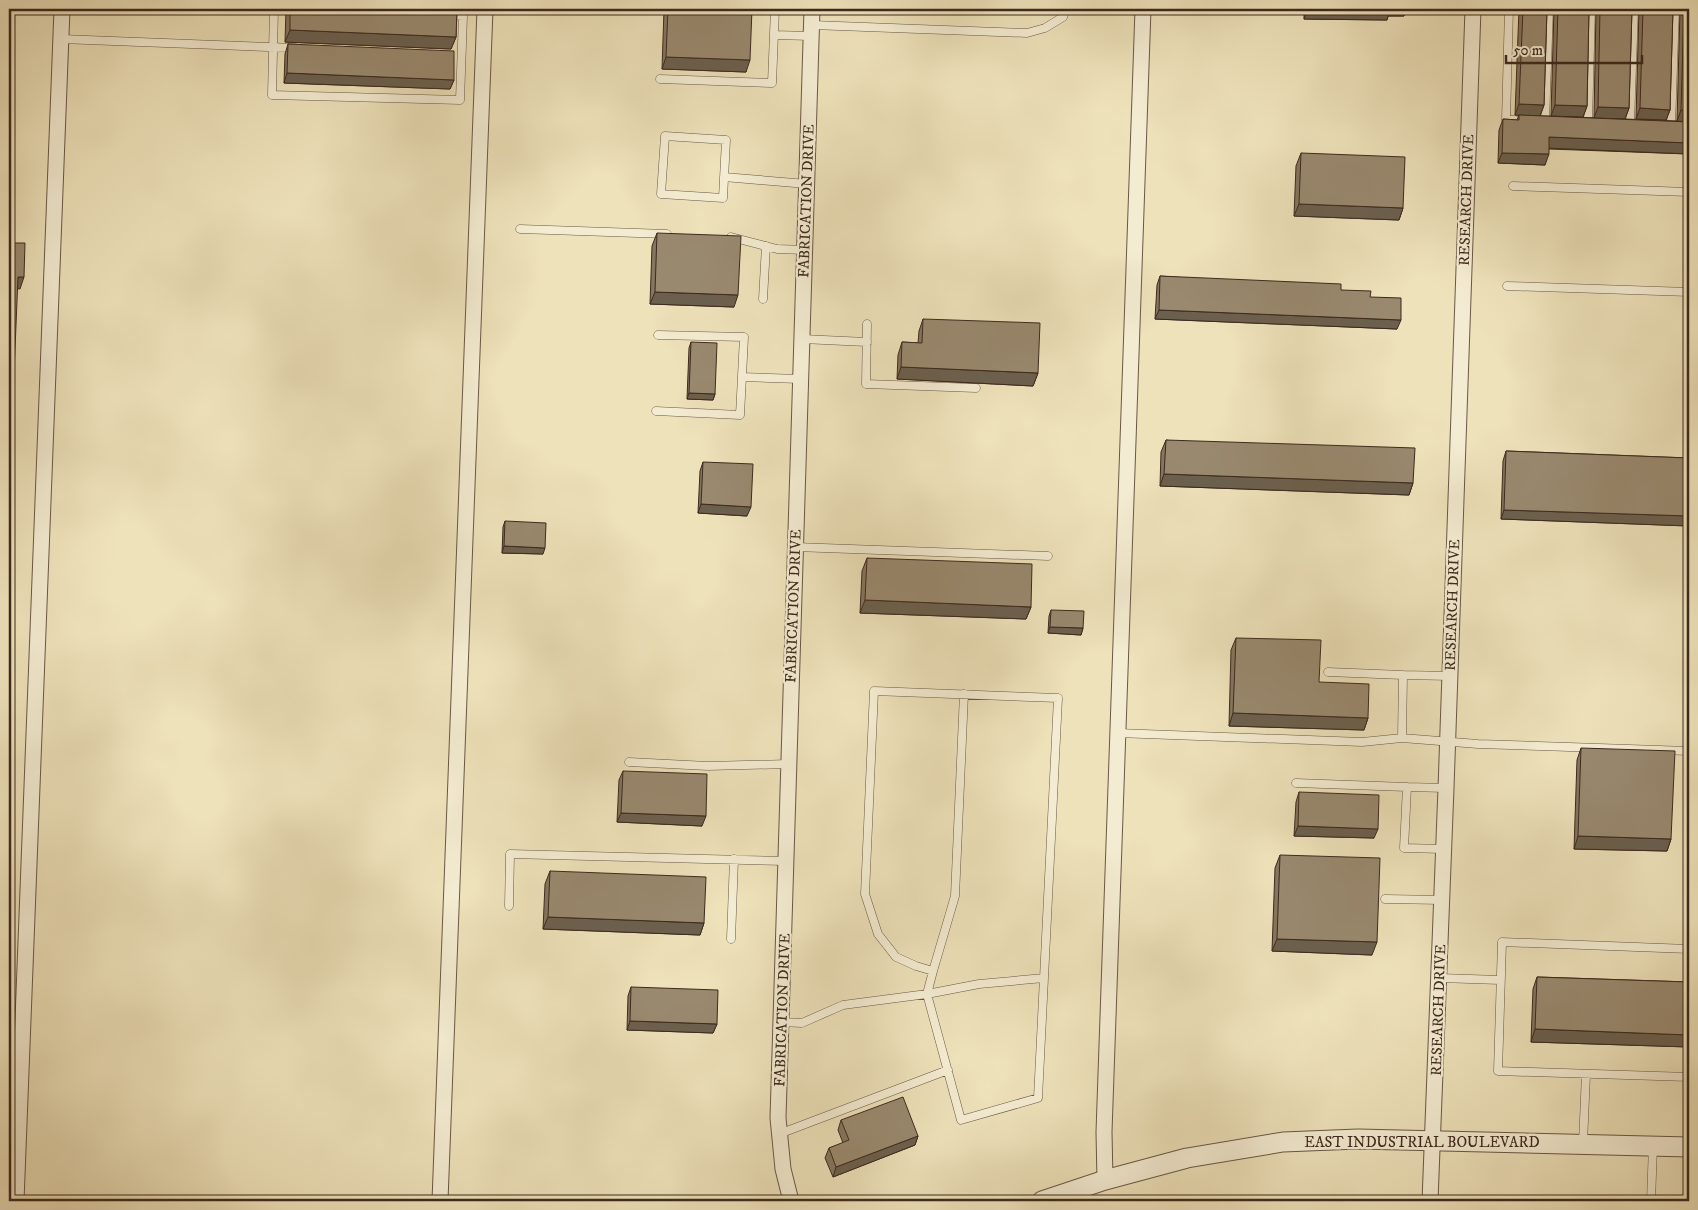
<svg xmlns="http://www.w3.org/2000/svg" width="1698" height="1210" viewBox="0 0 1698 1210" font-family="'IM FELL DW Pica',serif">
<rect width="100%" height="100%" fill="#eee2ba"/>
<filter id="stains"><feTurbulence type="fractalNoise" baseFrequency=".004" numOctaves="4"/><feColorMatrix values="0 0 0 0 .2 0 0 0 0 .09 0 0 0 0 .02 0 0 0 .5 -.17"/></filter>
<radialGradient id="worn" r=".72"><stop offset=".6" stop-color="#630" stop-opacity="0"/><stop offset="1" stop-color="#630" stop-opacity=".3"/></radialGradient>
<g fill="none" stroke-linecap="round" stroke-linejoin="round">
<g stroke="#695745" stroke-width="9">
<path id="service" d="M 274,9 L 272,95 L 460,100 L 463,16 L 448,15
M 1509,9 L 1506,120 L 1515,120
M 812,25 L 1027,33 L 1045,28 L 1063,17 L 1066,9
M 774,35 L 811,36
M 61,39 L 296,48
M 660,79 L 772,83 L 775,9
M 1545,121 L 1549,9
M 1588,123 L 1591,9
M 1630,124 L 1634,9
M 1671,126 L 1675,9
M 665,136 L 726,140 L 723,198 L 661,194 Z
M 724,177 L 807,184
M 1513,186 L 1689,192
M 520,229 L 667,234
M 731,237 L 777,249 L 805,250
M 1507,286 L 1689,292
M 763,299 L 766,246
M 867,324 L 866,384 L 976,388
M 802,339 L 867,342
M 742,377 L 800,379
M 656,411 L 740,415 L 744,337 L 658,335
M 795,547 L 1048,556
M 1328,672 L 1403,675
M 1450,676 L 1403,675 L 1402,738 L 1478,744 L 1689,751
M 1117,733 L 1362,742 L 1402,738
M 629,762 L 708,766 L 789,764
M 1296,783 L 1407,787
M 1444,849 L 1404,848 L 1407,787 L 1446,788
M 1385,899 L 1442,900
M 509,906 L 510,854 L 786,861
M 731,939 L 734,859
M 1689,949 L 1502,942 L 1498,1071 L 1689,1077
M 933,971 L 927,994 L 979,984 L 1044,978
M 1440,978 L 1500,980
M 781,1022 L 802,1023 L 843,1005 L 927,994 L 961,1120 L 1038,1098 L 1058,698 L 874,691 L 865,894 L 878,934 L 896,957 L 916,966 L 933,971 L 955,896 L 964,694
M 779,1134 L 948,1070
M 1583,1143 L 1586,1074
M 1651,1201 L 1653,1146"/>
</g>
<g stroke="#695745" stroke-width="17">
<path id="minor" d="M 1105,1180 L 1104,1132 L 1143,9
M 16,1201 L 62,9
M 440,1201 L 485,9
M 791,1201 L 783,1169 L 778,1118 L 812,9
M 1430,1201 L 1446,788 L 1473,9"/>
</g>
<g stroke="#695745" stroke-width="21">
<path id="tertiary" d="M 1042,1201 L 1105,1180 L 1187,1158 L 1283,1142 L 1358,1139 L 1689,1147"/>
</g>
<use href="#service" stroke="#f4ecd2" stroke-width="8"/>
<use href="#minor" stroke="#f4ecd2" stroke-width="15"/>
<use href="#tertiary" stroke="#f4ecd2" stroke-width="19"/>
</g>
<path fill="#84765f" stroke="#3d291e" d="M 286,9 L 457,9 L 456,37 L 451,49 L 285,42 Z
M 664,9 L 752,9 L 746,72 L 662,69 Z
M 1304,9 L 1407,9 L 1404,16 L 1388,16 L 1387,20 L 1304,19 Z
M 1519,9 L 1547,9 L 1544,105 L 1540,116 L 1515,115 Z
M 1554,9 L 1589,9 L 1587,106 L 1583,117 L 1551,116 Z
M 1596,9 L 1632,9 L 1629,108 L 1625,119 L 1594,118 Z
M 1639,9 L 1673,9 L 1670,110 L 1666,120 L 1636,119 Z
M 1680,9 L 1689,9 L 1689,154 L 1549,149 L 1545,165 L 1498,163 L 1499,130 L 1503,119 L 1517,120 L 1519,115 L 1677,121 Z
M 288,44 L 454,80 L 450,89 L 284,83 L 285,54 Z
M 1301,153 L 1403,208 L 1399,220 L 1294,216 L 1296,166 Z
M 657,233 L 734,307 L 650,304 L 652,246 Z
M 1160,276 L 1341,290 L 1397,329 L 1155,319 L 1157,285 Z
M 923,319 L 1038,373 L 1033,386 L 897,379 L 898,355 L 902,342 L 918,343 L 919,331 Z
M 691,342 L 715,394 L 713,400 L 687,399 L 689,348 Z
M 1166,440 L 1413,483 L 1409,495 L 1160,486 L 1161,452 Z
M 1506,451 L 1689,458 L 1689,526 L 1501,519 L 1503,461 Z
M 703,462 L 747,516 L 698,513 L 700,471 Z
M 505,521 L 543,554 L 502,553 L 503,527 Z
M 867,558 L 1031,607 L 1026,619 L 860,613 L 862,571 Z
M 1051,610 L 1083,628 L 1081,635 L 1048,633 L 1049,616 Z
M 1236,638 L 1319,682 L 1368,718 L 1364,730 L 1229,726 L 1231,650 Z
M 1581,748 L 1671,839 L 1667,851 L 1574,849 L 1577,760 Z
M 623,771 L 702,826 L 617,822 L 619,780 Z
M 1299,792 L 1374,838 L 1294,836 L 1296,802 Z
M 1280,855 L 1372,955 L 1272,951 L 1275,868 Z
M 550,871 L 704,923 L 700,935 L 543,929 L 545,884 Z
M 1537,977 L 1689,982 L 1689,1047 L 1531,1042 L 1533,989 Z
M 631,987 L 717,1024 L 713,1033 L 627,1030 L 628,996 Z
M 841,1120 L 918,1136 L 915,1145 L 833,1177 L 825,1158 L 829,1148 L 843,1143 L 838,1130 Z"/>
<path fill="#6b604e" stroke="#3d291e" d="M 1307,9 L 1407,9 L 1404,16 L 1388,16 L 1387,20 L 1304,19 Z
M 290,30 L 456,37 L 451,49 L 285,42 Z
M 666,57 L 750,60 L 746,72 L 662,69 Z
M 287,73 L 454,80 L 450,89 L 284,83 Z
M 1519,104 L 1544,105 L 1540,116 L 1515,115 Z
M 1555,105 L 1587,106 L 1583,117 L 1551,116 Z
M 1598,107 L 1629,108 L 1625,119 L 1594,118 Z
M 1640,108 L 1670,110 L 1666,120 L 1636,119 Z
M 1681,110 L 1689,111 L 1689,122 L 1677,121 Z
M 1549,137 L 1689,143 L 1689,154 L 1545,148 Z
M 1502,153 L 1549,154 L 1545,165 L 1498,163 Z
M 1299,204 L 1403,208 L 1399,220 L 1294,216 Z
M 18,277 L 24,277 L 20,289 L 13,288 Z
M 655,292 L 738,295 L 734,307 L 650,304 Z
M 1159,310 L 1401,320 L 1397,329 L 1155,319 Z
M 901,367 L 1038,373 L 1033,386 L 897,379 Z
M 9,373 L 14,373 L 10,385 L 9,384 Z
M 689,393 L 715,394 L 713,400 L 687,399 Z
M 1164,474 L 1413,483 L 1409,495 L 1160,486 Z
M 701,504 L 751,507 L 747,516 L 698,513 Z
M 1504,510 L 1689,516 L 1689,526 L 1501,519 Z
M 504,546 L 545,548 L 543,554 L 502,553 Z
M 865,600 L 1031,607 L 1026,619 L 860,613 Z
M 1050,627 L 1083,628 L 1081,635 L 1048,633 Z
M 1233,713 L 1368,718 L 1364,730 L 1229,726 Z
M 621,813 L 706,816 L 702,826 L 617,822 Z
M 1298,826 L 1378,829 L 1374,838 L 1294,836 Z
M 1578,836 L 1671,839 L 1667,851 L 1574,849 Z
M 548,917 L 704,923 L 700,935 L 543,929 Z
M 1277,939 L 1377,942 L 1372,955 L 1272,951 Z
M 630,1021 L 717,1024 L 713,1033 L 627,1030 Z
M 1535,1029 L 1689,1035 L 1689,1047 L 1531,1042 Z
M 918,1136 L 915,1145 L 833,1177 L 836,1167 Z"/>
<path fill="#99896f" stroke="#3d291e" d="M 290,9 L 457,9 L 456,37 L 290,30 Z
M 668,9 L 752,9 L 750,60 L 666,57 Z
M 1523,9 L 1547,9 L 1544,105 L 1519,104 Z
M 1558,9 L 1589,9 L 1587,106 L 1555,105 Z
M 1600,9 L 1632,9 L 1629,108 L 1598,107 Z
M 1643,9 L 1673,9 L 1670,110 L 1640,108 Z
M 1684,9 L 1689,9 L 1689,111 L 1681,110 Z
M 288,44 L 454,51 L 454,80 L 287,73 Z
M 1519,115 L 1689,122 L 1689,143 L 1549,137 L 1549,154 L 1502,153 L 1503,119 L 1519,120 Z
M 1301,153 L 1405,157 L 1403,208 L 1299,204 Z
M 657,233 L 741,236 L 738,295 L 655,292 Z
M 9,243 L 25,243 L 24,277 L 18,277 L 14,373 L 9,373 Z
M 1160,276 L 1341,284 L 1341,290 L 1371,291 L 1370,297 L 1401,298 L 1401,320 L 1159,310 Z
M 923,319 L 1040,323 L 1038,373 L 901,367 L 902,342 L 922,343 Z
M 691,342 L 717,343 L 715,394 L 689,393 Z
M 1166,440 L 1415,448 L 1413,483 L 1164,474 Z
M 1506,451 L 1689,458 L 1689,516 L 1504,510 Z
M 703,462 L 753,464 L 751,507 L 701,504 Z
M 505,521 L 546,523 L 545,548 L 504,546 Z
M 867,558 L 1032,564 L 1031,607 L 865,600 Z
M 1051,610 L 1084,611 L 1083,628 L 1050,627 Z
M 1236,638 L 1321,640 L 1319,682 L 1369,684 L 1368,718 L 1233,713 Z
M 1581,748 L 1675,751 L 1671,839 L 1578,836 Z
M 623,771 L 707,774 L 706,816 L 621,813 Z
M 1299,792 L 1379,795 L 1378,829 L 1298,826 Z
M 1280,855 L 1380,858 L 1377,942 L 1277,939 Z
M 550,871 L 706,877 L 704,923 L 548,917 Z
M 1537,977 L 1689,982 L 1689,1035 L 1535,1029 Z
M 631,987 L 718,990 L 717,1024 L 630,1021 Z
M 903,1097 L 918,1136 L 836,1167 L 829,1148 L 849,1140 L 841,1120 Z"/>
<g text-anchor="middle" stroke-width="4.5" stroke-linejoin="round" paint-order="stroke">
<g font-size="15" fill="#3d291e" stroke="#f4ecd2">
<text transform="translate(1466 200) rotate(-88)" y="5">RESEARCH DRIVE</text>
<text transform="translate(806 201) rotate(-88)" y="5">FABRICATION DRIVE</text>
<text transform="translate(1452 605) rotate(-88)" y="5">RESEARCH DRIVE</text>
<text transform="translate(793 606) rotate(-88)" y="5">FABRICATION DRIVE</text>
<text transform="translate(782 1010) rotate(-88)" y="5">FABRICATION DRIVE</text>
<text transform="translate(1438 1010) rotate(-88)" y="5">RESEARCH DRIVE</text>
<text x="1422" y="1147">EAST INDUSTRIAL BOULEVARD</text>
</g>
</g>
<rect width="1698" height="1210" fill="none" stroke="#eee2ba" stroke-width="30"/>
<rect x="10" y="10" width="1678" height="1190" fill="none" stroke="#3d291e" stroke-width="2.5"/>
<rect x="15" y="15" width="1668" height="1180" fill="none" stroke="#3d291e"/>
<path d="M1506 55v8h136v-8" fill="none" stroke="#3d291e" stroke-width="2.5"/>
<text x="1513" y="55" font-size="15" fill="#3d291e" stroke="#f4ecd2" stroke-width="4" paint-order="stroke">50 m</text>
<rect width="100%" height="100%" filter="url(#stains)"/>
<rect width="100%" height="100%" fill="url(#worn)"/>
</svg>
